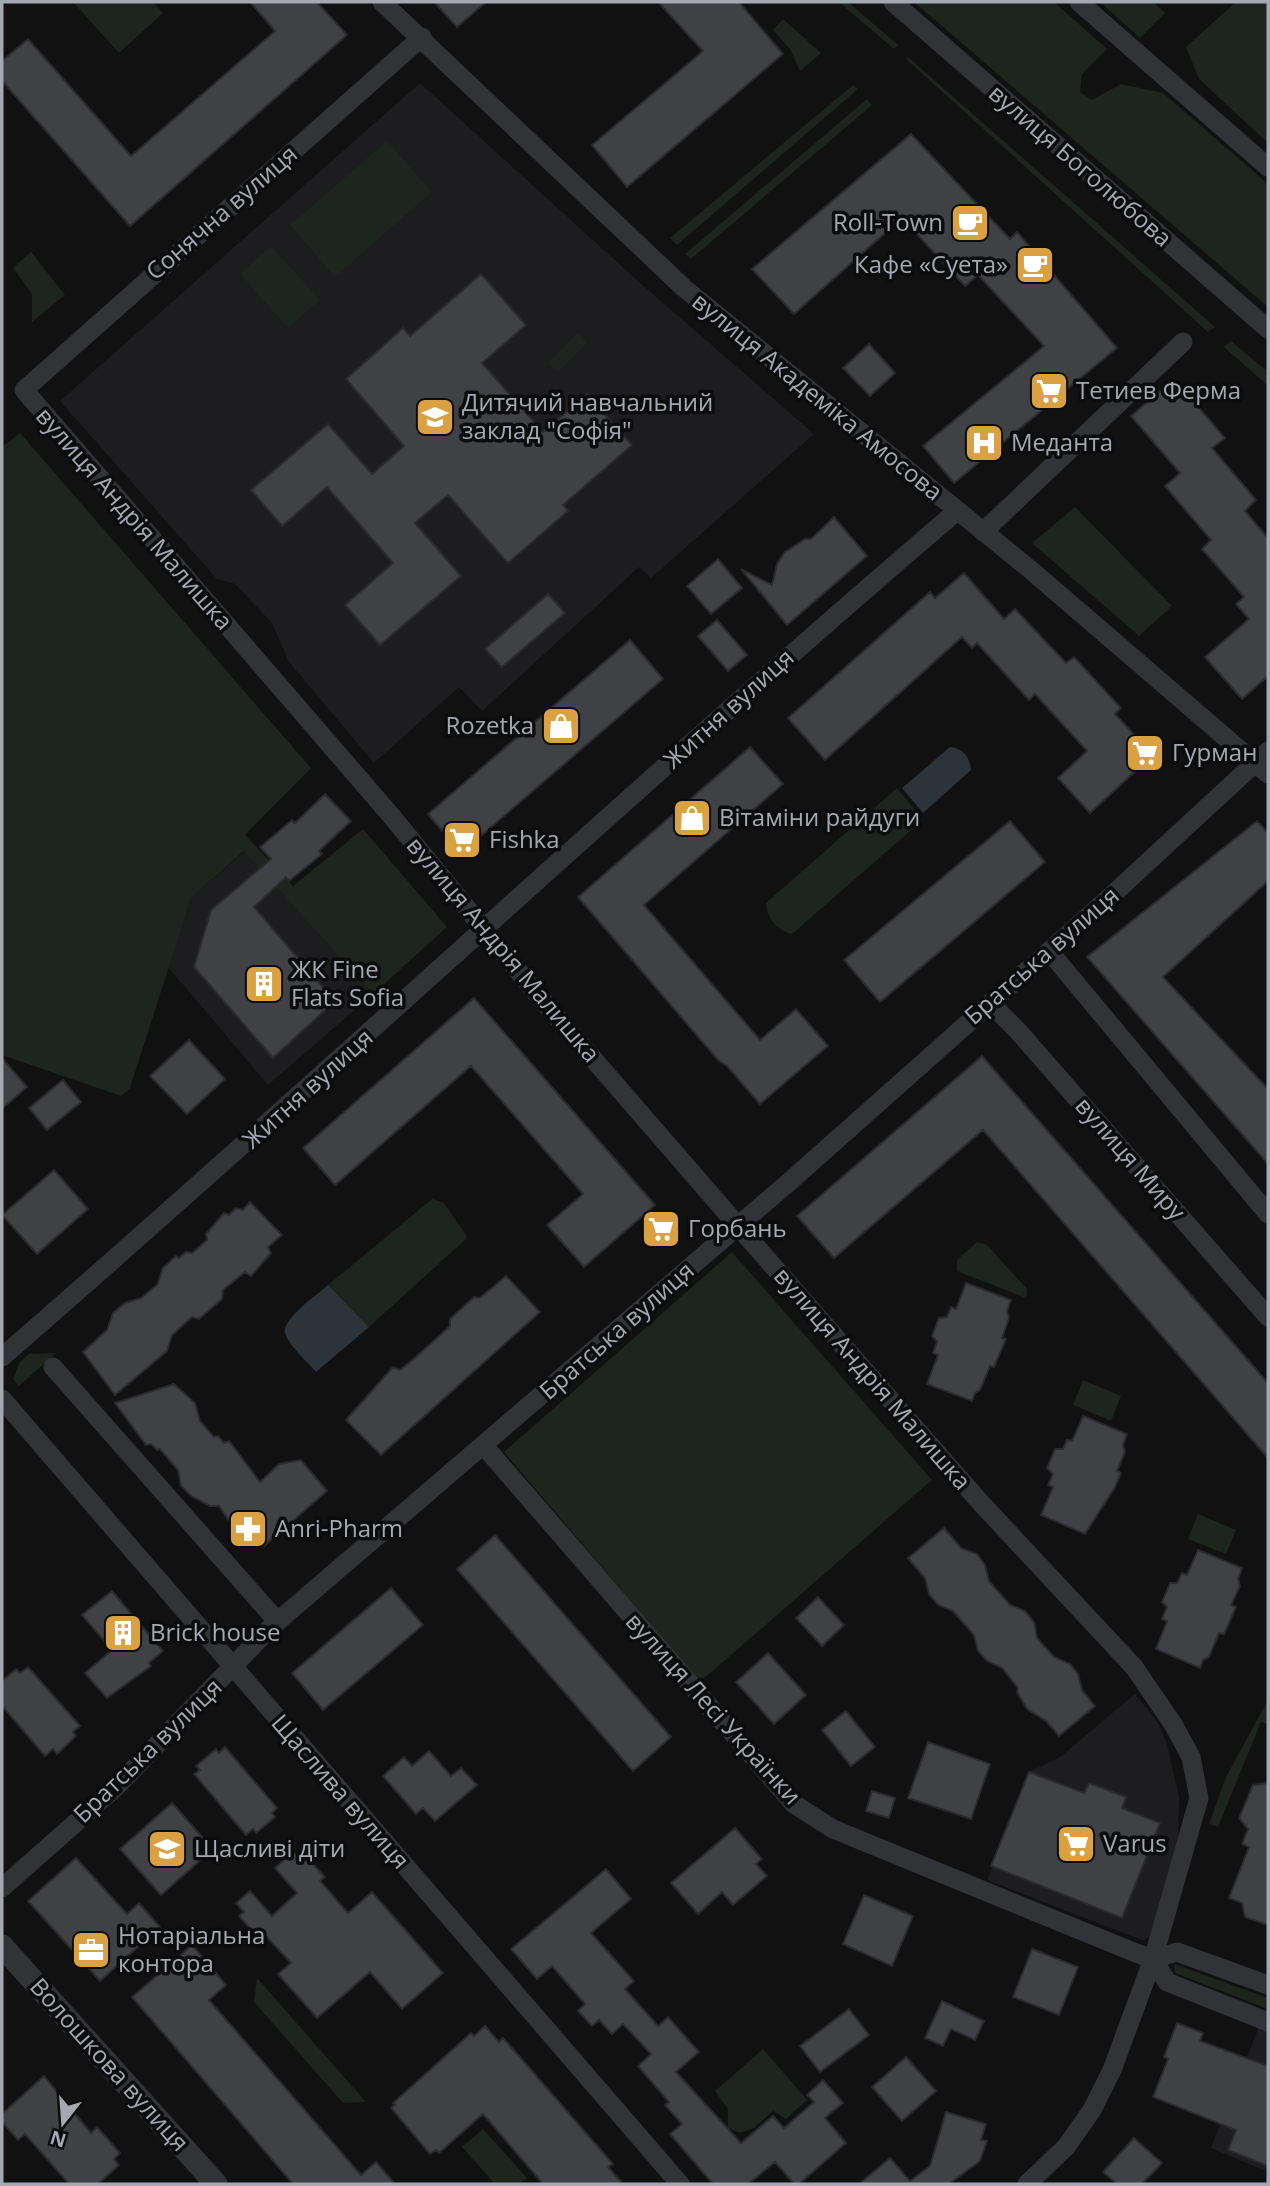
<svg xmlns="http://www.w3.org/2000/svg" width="1270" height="2186" viewBox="0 0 1270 2186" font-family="'Open Sans',sans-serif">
<rect width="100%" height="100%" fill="#111112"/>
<path fill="#1d1d1f" d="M 420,83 L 639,282 L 814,434 L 651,578 L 639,567 L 482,711 L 459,687 L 374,763 L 289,662 L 272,623 L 235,584 L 217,579 L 60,401 Z
M 245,851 L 373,994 L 268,1085 L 168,967 L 191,898 Z
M 1135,1694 L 1158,1723 L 1167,1744 L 1179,1797 L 1178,1837 L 1150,1936 L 1144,1941 L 987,1880 L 1029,1772 L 1060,1757 Z
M 1259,2027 L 1268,2031 L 1268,2172 L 1211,2148 Z"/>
<path fill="#1e241e" d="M 73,2 L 153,2 L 163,13 L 119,53 Z
M 839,2 L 848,2 L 898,45 L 894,49 Z
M 914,2 L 1054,2 L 1107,49 L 1082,74 L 1080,92 L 1092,100 L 1121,84 L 1163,93 L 1268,184 L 1268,307 Z
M 1100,2 L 1153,2 L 1165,13 L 1140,38 Z
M 1236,2 L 1268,2 L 1268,143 L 1199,79 L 1186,47 Z
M 783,19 L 821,53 L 800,71 L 790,49 L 773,30 Z
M 908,57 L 1215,327 L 1208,332 L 906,59 Z
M 853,85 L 858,89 L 677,245 L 670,238 Z
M 867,99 L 872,105 L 691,259 L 685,254 Z
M 387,141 L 432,192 L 335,277 L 290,225 Z
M 271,246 L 320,300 L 288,328 L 240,274 Z
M 31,252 L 65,295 L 32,322 L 32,294 L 13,268 Z
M 577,333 L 587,343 L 558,372 L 548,363 Z
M 1231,341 L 1268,372 L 1268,386 L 1224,347 Z
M 20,433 L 311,768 L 245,835 L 293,886 L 363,829 L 447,927 L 373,994 L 244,851 L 191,898 L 130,1088 L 121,1096 L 2,1055 L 2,447 Z
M 1075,507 L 1172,606 L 1139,636 L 1032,543 Z
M 897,788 L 923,820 L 792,934 C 777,930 767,919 766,903 Z
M 432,1199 L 444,1203 L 466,1235 L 466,1239 L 369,1327 L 328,1285 Z
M 977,1242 L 987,1245 L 1027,1289 L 1026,1298 L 957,1271 L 957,1260 Z
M 732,1252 L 932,1480 L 700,1682 L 504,1452 Z
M 56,1353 L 19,1386 L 13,1379 L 20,1362 L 29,1354 Z
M 1083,1380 L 1121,1396 L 1111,1421 L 1073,1405 Z
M 1198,1514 L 1236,1530 L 1226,1554 L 1188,1539 Z
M 1268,1700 L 1268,1724 L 1261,1722 L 1218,1827 L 1209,1824 L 1226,1777 Z
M 1174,1964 L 1268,1998 L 1268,2009 L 1175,1973 Z
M 257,1978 L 366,2102 L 343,2103 L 254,2002 Z
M 763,2049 L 807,2100 L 786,2119 L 773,2111 L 754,2128 L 740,2133 L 728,2128 L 728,2109 L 715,2091 Z
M 483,2129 L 527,2178 L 519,2184 L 495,2184 L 462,2147 Z"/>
<path fill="#2c3339" d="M 950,747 C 963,748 970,757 971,770 L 923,813 L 902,788 Z
M 328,1285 L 369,1327 L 316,1372 C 308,1362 289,1346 285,1333 C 281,1320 318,1294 328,1285 Z"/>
<path fill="#404145" stroke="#2b2b2e" stroke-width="2" d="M 250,2 L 317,2 L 347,35 L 130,226 L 2,81 L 2,61 L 28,39 L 131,156 L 275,31 Z
M 434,2 L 486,2 L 457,27 Z
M 658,2 L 739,2 L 783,54 L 627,187 L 592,145 L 703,51 Z
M 911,134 L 1010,239 L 1017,232 L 1117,348 L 954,483 L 923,446 L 1044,346 L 978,275 L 965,286 L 902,218 L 794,314 L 752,269 Z
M 481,274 L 526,325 L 482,363 L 543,432 L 587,394 L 632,445 L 563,505 L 568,511 L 508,563 L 448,495 L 415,523 L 461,576 L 380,645 L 345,605 L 393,563 L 327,487 L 282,526 L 251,490 L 328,424 L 372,474 L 404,446 L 346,379 L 403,328 L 410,336 Z
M 869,344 L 895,373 L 870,396 L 843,368 Z
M 1174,379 L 1225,438 L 1212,448 L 1256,500 L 1245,511 L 1268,538 L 1268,676 L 1242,699 L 1205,657 L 1249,619 L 1236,604 L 1244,597 L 1202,549 L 1211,540 L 1165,486 L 1180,473 L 1131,416 Z
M 834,517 L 867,556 L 787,625 L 741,569 L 772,585 L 777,564 L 785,552 L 805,539 L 811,539 Z
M 718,559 L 742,588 L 711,614 L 687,586 Z
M 964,573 L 1004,619 L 1015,609 L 1066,663 L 1074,657 L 1121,708 L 1115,714 L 1153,755 L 1090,813 L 1058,778 L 1087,751 L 1035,694 L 1029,700 L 977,643 L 972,648 L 962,637 L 825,760 L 788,718 L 930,592 L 935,598 Z
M 548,594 L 565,613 L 502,667 L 485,649 Z
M 717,620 L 747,655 L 728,671 L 698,636 Z
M 630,640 L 663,679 L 461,853 L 428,814 Z
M 750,747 L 783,784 L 644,905 L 760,1040 L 796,1009 L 828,1046 L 760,1104 L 727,1066 L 718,1060 L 578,897 Z
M 325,794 L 351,821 L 319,851 L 322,854 L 289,881 L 286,877 L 254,907 L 335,1001 L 273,1058 L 194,967 L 211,910 L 271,859 L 260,847 L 292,820 L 295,823 Z
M 1010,821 L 1045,862 L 880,1002 L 844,960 Z
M 1257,821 L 1268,833 L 1268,881 L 1163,977 L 1268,1089 L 1268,1164 L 1087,957 Z
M 474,998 L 655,1205 L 584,1267 L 547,1225 L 583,1194 L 471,1066 L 335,1185 L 303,1148 Z
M 189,1040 L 225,1079 L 187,1114 L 150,1076 Z
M 982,1056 L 1268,1383 L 1268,1458 L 983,1130 L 834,1258 L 797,1216 Z
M 2,1058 L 27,1087 L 2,1109 Z
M 63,1080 L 81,1102 L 47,1130 L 29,1108 Z
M 54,1170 L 88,1209 L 37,1254 L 2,1215 Z
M 250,1202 L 282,1235 L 268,1247 L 271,1253 L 251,1276 L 245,1272 L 223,1290 L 222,1299 L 199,1319 L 192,1317 L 172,1335 L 167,1351 L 115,1395 L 83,1352 L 107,1330 L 113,1313 L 125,1303 L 141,1298 L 157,1285 L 163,1268 L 176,1256 L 179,1258 L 186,1252 L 192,1253 L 207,1240 L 206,1234 L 224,1213 L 229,1215 L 236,1208 L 243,1210 Z
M 506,1276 L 540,1312 L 381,1455 L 346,1420 L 393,1367 L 400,1370 L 416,1357 L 450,1326 L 450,1319 L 474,1297 L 480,1298 Z
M 966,1283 L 1011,1300 L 1007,1311 L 1009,1318 L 1002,1338 L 1006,1339 L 994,1367 L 990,1366 L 980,1390 L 975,1393 L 972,1401 L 927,1384 L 938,1355 L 933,1353 L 937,1342 L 932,1336 L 939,1318 L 947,1317 L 951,1307 L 956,1309 Z
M 174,1384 L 195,1403 L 200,1421 L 214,1437 L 218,1436 L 224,1443 L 229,1441 L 260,1482 L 279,1464 L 301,1460 L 327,1491 L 264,1546 L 245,1544 L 219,1506 L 210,1506 L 191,1496 L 181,1486 L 178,1470 L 160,1449 L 157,1450 L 151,1444 L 146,1445 L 115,1403 Z
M 1083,1416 L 1127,1434 L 1123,1445 L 1125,1452 L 1117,1471 L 1121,1473 L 1115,1487 L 1085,1534 L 1041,1515 L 1053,1487 L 1048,1485 L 1053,1474 L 1047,1468 L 1055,1449 L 1063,1449 L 1067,1440 L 1072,1441 Z
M 944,1528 L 961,1548 L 977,1554 L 985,1565 L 989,1581 L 1010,1605 L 1025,1611 L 1034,1622 L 1037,1638 L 1054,1657 L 1070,1664 L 1078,1674 L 1082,1690 L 1095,1706 L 1059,1736 L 1046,1721 L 1027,1709 L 1017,1692 L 1018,1688 L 1002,1668 L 987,1661 L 978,1651 L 974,1635 L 953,1611 L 938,1605 L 929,1594 L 925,1578 L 908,1558 Z
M 495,1535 L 671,1737 L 633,1771 L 457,1569 Z
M 1198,1550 L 1242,1568 L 1238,1579 L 1240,1586 L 1231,1605 L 1236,1607 L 1224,1634 L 1219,1633 L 1209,1657 L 1203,1660 L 1200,1668 L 1156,1649 L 1167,1621 L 1162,1619 L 1167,1607 L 1162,1602 L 1170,1583 L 1177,1583 L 1182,1573 L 1187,1575 Z
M 391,1588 L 423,1625 L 323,1710 L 292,1673 Z
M 112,1591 L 163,1651 L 149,1663 L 151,1666 L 107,1698 L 85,1673 L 112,1650 L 82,1615 Z
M 818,1597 L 844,1625 L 822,1646 L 796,1618 Z
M 768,1653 L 806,1695 L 774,1724 L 736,1682 Z
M 28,1667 L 80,1726 L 73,1732 L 76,1736 L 57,1754 L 53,1749 L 45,1756 L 2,1706 L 2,1681 L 16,1669 L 20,1673 Z
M 846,1711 L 875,1747 L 851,1766 L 822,1730 Z
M 928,1742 L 990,1764 L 971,1819 L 908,1798 Z
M 225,1747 L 277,1808 L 272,1813 L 275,1817 L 256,1833 L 253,1829 L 246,1835 L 194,1774 L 200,1770 L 196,1766 L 216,1749 L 219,1753 Z
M 429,1751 L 451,1776 L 461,1768 L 477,1785 L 435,1821 L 423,1808 L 416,1814 L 383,1776 L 404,1757 L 412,1766 Z
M 1029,1772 L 1084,1793 L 1089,1783 L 1126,1797 L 1122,1808 L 1160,1823 L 1122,1918 L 991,1866 Z
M 1268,1783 L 1268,1925 L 1245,1917 L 1242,1903 L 1229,1898 L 1249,1847 L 1242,1844 L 1248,1829 L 1239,1818 L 1253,1785 Z
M 872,1791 L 895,1798 L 889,1818 L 866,1811 Z
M 172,1803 L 213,1849 L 161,1895 L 120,1849 Z
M 735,1828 L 762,1859 L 756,1864 L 767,1876 L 733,1905 L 722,1892 L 698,1914 L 671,1883 Z
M 293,1852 L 301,1860 L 305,1856 L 325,1877 L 320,1881 L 348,1913 L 372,1892 L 443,1973 L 402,2009 L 370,1972 L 317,2018 L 278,1974 L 291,1963 L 264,1934 L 259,1938 L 239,1916 L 244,1912 L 236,1903 L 250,1891 L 272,1916 L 297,1893 L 275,1868 Z
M 76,1858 L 127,1914 L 139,1903 L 160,1927 L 100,1981 L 28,1901 Z
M 606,1869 L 631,1899 L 591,1933 L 634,1981 L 625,1989 L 658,2026 L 668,2017 L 699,2052 L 676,2072 L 741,2143 L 773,2116 L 784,2128 L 814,2102 L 807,2095 L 823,2080 L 843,2103 L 825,2118 L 846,2143 L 799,2184 L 794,2184 L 775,2162 L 748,2184 L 713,2184 L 670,2134 L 682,2124 L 665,2105 L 669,2102 L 638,2066 L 651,2054 L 623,2024 L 612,2034 L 599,2020 L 592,2026 L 578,2011 L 585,2004 L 552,1966 L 537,1979 L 511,1949 Z
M 864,1895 L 913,1916 L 892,1966 L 843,1944 Z
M 192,1945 L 226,1985 L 209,2000 L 361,2175 L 376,2162 L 395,2184 L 293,2184 L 132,1997 Z
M 1032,1949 L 1078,1967 L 1059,2015 L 1013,1997 Z
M 942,2001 L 984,2021 L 975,2040 L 951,2029 L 943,2046 L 925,2038 Z
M 849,2009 L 869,2035 L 820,2072 L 800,2046 Z
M 1177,2023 L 1203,2033 L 1200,2041 L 1268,2066 L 1268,2166 L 1228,2150 L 1236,2130 L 1153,2097 L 1168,2059 L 1164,2057 Z
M 485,2026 L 499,2042 L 503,2038 L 519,2056 L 613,2164 L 608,2167 L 623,2184 L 543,2184 L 483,2114 L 439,2153 L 436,2150 L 430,2154 L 391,2108 L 395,2105 L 393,2103 L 471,2033 L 474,2036 Z
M 906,2057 L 936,2091 L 902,2121 L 872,2087 Z
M 44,2076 L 91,2133 L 97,2127 L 120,2153 L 114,2159 L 119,2165 L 98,2184 L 69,2184 L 25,2134 L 18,2140 L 2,2122 L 2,2114 Z
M 946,2112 L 986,2124 L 981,2140 L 987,2141 L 980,2161 L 949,2184 L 859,2184 L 890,2158 L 910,2181 L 930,2166 Z
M 1134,2138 L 1162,2163 L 1142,2184 L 1117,2184 L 1103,2172 Z"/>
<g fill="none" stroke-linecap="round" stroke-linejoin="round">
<path stroke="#323337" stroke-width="19" d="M 382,2 L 684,288 L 1032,571 L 1268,774
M 893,2 L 1268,329
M 1079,2 L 1268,167
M 422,37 L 24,390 L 394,819 L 537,994 L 738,1226 L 980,1502 L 1134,1667 L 1173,1724 L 1191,1757 L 1199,1798 L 1153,1959 L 1112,2070 L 1092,2110 L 1066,2147 L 1027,2184
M 983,532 L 1183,342
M 1049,951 L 1268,1214
M 990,1003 L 1018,1031 L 1268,1317
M 2,1357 C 324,1078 634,787 957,511
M 53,1367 L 278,1622
M 2,1399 L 680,2184
M 484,1446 L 794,1804 L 833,1829 L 1136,1953 L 1153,1959 L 1177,1952 L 1268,1985
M 2,1888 L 115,1788 L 270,1628 L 788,1183 L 1111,896 L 1268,751
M 1153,1959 L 1167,1982 L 1268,2022"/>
<path stroke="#323337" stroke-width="23" d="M 2,1946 L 216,2184"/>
</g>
<defs>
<g id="cafe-square" transform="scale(2.0125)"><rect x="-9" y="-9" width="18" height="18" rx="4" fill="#d9a142" stroke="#0c0c0d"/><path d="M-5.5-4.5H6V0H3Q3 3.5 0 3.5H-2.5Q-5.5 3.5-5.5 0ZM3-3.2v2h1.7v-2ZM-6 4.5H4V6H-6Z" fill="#fff"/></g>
<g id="supermarket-square" transform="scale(2.0125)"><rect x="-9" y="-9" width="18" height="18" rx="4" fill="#d9a142" stroke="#0c0c0d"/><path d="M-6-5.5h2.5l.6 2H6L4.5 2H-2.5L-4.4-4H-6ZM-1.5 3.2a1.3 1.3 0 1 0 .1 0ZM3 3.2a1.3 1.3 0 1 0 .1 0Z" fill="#fff"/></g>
<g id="school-square" transform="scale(2.0125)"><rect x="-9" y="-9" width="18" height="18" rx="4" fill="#d9a142" stroke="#0c0c0d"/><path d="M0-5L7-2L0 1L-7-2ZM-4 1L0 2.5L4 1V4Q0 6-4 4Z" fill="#fff"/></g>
<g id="hospital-square" transform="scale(2.0125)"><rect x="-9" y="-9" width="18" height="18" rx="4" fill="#d9a142" stroke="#0c0c0d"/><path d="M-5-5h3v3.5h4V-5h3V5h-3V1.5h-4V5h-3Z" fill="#fff"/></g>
<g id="shop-square" transform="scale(2.0125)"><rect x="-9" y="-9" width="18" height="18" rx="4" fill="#d9a142" stroke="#0c0c0d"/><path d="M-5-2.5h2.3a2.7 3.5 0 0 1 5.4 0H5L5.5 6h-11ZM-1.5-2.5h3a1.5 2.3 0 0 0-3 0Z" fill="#fff"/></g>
<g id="building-square" transform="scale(2.0125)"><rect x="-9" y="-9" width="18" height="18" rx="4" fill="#d9a142" stroke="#0c0c0d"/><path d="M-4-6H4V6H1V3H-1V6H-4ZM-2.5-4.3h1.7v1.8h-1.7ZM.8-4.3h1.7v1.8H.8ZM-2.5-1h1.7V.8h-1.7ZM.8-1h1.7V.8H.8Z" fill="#fff"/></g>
<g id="pharmacy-square" transform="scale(2.0125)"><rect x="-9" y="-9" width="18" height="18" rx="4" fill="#d9a142" stroke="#0c0c0d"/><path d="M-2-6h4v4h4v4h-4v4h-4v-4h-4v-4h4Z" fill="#fff"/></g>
<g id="office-square" transform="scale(2.0125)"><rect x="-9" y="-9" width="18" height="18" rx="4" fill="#d9a142" stroke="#0c0c0d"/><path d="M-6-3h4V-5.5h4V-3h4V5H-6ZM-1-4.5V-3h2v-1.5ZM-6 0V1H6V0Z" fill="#fff"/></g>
</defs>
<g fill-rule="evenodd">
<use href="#cafe-square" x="970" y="223"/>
<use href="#cafe-square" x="1035" y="265"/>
<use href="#supermarket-square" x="1049" y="391"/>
<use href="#school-square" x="435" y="417"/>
<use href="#hospital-square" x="984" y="443"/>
<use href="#shop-square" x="561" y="726"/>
<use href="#supermarket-square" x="1145" y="753"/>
<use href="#shop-square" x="692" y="818"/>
<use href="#supermarket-square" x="462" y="840"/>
<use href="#building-square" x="264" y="984"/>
<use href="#supermarket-square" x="661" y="1229"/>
<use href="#pharmacy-square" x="248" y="1529"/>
<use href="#building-square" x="123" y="1633"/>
<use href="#supermarket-square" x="1076" y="1844"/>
<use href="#school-square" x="167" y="1849"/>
<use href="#office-square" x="91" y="1950"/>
</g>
<g text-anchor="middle" stroke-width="7" stroke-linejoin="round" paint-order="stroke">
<g font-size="24" fill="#a4a8b1" stroke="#0c0c0d">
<text transform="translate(1080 166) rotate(41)" y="8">вулиця Боголюбова</text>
<text transform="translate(222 213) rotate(-41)" y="8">Сонячна вулиця</text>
<text transform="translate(817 397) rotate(39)" y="8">вулиця Академіка Амосова</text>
<text transform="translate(134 519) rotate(49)" y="8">вулиця Андрія Малишка</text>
<text transform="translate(729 709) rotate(-42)" y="8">Житня вулиця</text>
<text transform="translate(503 950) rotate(50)" y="8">вулиця Андрія Малишка</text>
<text transform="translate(1042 956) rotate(-41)" y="8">Братська вулиця</text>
<text transform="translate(308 1089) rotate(-42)" y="8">Житня вулиця</text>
<text transform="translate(1130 1159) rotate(49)" y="8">вулиця Миру</text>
<text transform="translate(617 1331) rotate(-41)" y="8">Братська вулиця</text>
<text transform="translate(872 1379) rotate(49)" y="8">вулиця Андрія Малишка</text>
<text transform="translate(713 1709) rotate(48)" y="8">вулиця Лесі Українки</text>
<text transform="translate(148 1751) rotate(-44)" y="8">Братська вулиця</text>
<text transform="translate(340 1792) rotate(49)" y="8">Щаслива вулиця</text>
<text transform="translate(109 2065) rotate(48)" y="8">Волошкова вулиця</text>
</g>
<g font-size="24" fill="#a4a8b1" stroke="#0c0c0d" text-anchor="start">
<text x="943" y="231" text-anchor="end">Roll-Town</text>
<text x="1008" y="273" text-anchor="end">Кафе «Суета»</text>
<text x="1076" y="399">Тетиев Ферма</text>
<text x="462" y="411">Дитячий навчальний<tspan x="462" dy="28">заклад "Софія"</tspan></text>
<text x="1011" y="451">Меданта</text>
<text x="534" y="734" text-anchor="end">Rozetka</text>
<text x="1172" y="761">Гурман</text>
<text x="719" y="826">Вітаміни райдуги</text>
<text x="489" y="848">Fishka</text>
<text x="291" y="978">ЖК Fine<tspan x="291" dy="28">Flats Sofia</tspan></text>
<text x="688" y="1237">Горбань</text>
<text x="275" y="1537">Anri-Pharm</text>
<text x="150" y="1641">Brick house</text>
<text x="1103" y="1852">Varus</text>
<text x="194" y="1857">Щасливі діти</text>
<text x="118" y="1944">Нотаріальна<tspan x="118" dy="28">контора</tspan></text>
</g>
</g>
<rect width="1270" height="2186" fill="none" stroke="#a4a8b1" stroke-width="7"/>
<g transform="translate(63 2123) rotate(197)" stroke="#0c0c0d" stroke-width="5" paint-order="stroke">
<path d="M0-5L12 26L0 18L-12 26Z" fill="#a4a8b1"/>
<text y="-10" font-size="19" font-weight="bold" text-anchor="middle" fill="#a4a8b1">N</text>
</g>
</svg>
